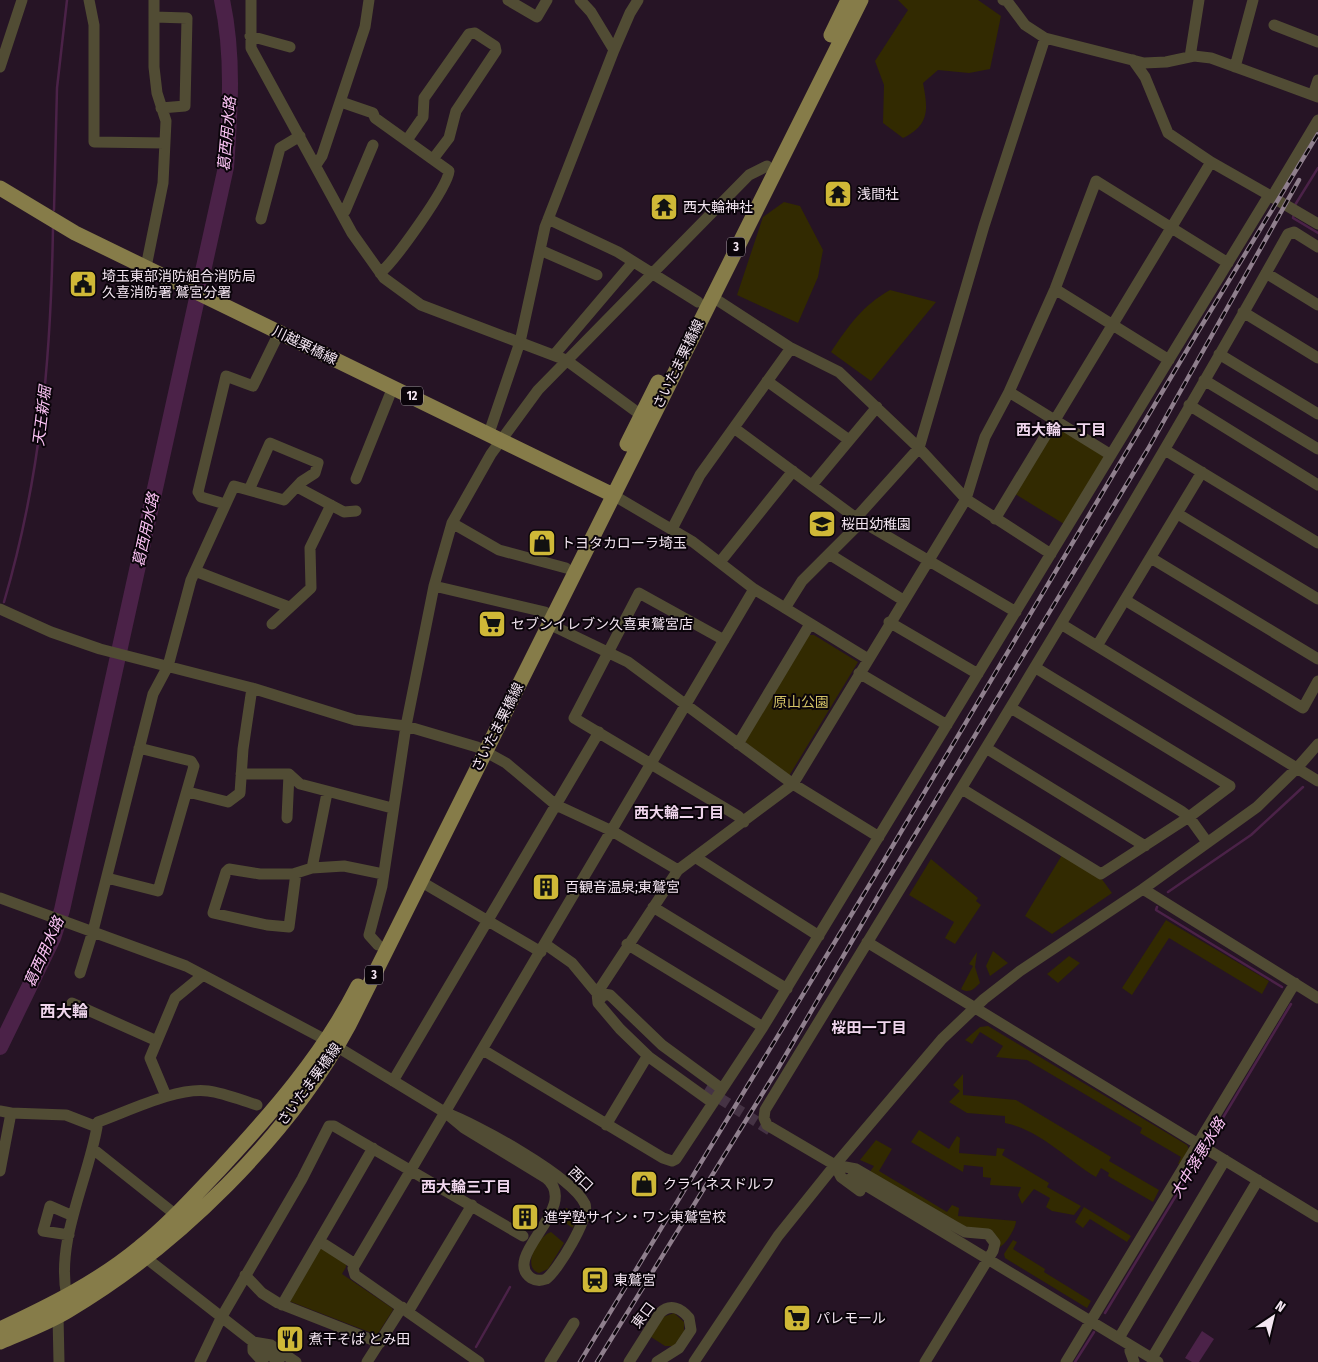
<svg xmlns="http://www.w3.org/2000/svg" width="1318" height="1362" viewBox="0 0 1318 1362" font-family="'Fira Sans Condensed','Noto Sans JP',sans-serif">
<rect width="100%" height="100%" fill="#261425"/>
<path fill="#322a01" d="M 898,0 L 978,0 L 1001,16 L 990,69 L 969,73 L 938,70 L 923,83 C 928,109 930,125 903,138 L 883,123 L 884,85 L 875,61 L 908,10 Z
M 784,202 L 800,206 L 823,250 L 818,277 L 798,323 L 737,295 L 763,217 Z
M 890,290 L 936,302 L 871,381 L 831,352 C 849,325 862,306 890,290 Z
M 1060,426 L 1104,457 L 1064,524 L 1015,494 L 1055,427 Z
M 808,635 L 814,635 L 858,662 L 789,776 L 744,741 Z
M 1062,855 L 1101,878 L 1112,893 L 1052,934 L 1025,916 Z
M 931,859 L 978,898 L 976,901 L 981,905 L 955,944 L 945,938 L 954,922 L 909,895 Z
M 1166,920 L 1269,981 L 1262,994 L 1169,938 L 1132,995 L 1122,988 Z
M 993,951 L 1008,963 L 990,976 L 986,966 Z
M 977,952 L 975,967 L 980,983 C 974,989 969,994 961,989 L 973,966 L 969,964 Z
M 1069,956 L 1080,963 L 1058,983 L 1047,974 Z
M 988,1026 L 1187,1145 L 1190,1151 L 1181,1164 L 1178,1164 L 1181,1157 L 1140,1133 L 1142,1128 L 1027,1060 L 996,1057 L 1003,1046 L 980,1032 L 972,1044 L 965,1040 L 980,1027 Z
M 963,1074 L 963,1095 L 1016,1100 L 1111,1157 L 1109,1161 L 1159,1190 L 1153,1202 L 1108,1176 L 1109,1173 L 1101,1168 L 1096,1177 C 1066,1159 1040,1130 1005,1123 L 1005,1116 L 967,1113 L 949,1102 L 960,1091 L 953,1085 Z
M 919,1130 L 949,1149 L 957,1136 L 960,1138 L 959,1153 L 996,1156 L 997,1148 L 1005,1149 L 1002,1155 L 1049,1183 L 1047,1187 L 1081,1206 L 1074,1215 L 1052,1211 L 1046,1207 L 1050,1198 L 1034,1189 L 1022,1204 L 1018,1195 L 1021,1187 L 990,1185 L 991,1178 L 983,1177 L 983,1167 L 964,1165 L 963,1172 L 911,1142 Z
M 876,1140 L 892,1149 L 879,1171 L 947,1212 L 952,1205 L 959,1208 L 958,1216 L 1016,1221 C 1016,1228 1005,1246 998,1248 L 998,1243 L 963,1229 L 869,1173 L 874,1166 L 860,1160 Z
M 1084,1207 L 1131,1236 L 1127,1242 L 1090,1219 L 1083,1228 L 1075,1222 Z
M 566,1208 L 576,1212 L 573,1228 L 556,1217 Z
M 551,1232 L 564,1243 L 548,1269 L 539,1273 C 521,1267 538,1236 551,1232 Z
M 1013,1240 L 1017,1242 L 1013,1249 L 1045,1269 L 1044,1272 L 1091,1301 L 1087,1308 L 1005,1258 L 1004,1254 Z
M 324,1248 L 346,1262 L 346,1267 L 342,1274 L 392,1308 L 393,1310 L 377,1335 L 289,1301 L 318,1250 Z
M 674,1313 L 684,1322 L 684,1332 L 674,1346 L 665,1346 L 651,1337 L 663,1317 Z"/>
<path fill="#4b2248" d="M 1202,1331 L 1214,1339 L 1199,1362 L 1192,1362 L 1185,1358 Z"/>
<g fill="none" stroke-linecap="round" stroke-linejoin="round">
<path stroke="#4b2248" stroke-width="2.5" d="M 1295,205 L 1318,168
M 54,210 L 57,88 L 67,0
M 1294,213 L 1293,218 L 1318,233
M 4,602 C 41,476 51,357 53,227
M 1168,892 L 1251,835 L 1303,787
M 1157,907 L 1156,910 L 1282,987
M 1206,1146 L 1291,1004
M 1105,1313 L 1203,1151
M 476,1347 L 510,1287
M 1075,1362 L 1094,1332"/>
<path stroke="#4b2248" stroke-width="16" d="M 0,1047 L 53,938 L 62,910 L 226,167 C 230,111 234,55 222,0"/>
<path stroke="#453344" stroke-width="11" stroke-dasharray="11 5.5" stroke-linecap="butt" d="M 705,1089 L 773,1132"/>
<path stroke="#514c34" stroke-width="11" d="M 89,0 L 94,25 L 94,142 L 165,143
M 251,0 L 251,48 L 352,233 L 384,278 L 421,305 L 566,360 L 641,415
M 508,0 L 537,17 L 547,0
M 580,0 L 591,12 L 614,50
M 1003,0 L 1007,1 L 1025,25 L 1045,38 L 1144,63 L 1166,62 L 1194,56 L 1211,58 L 1318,97
M 154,17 L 187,18 L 185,106 L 161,108
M 1274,25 L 1318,42
M 250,36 L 290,47
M 1190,57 L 1199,0
M 0,67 L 22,0
M 1235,67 L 1253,0
M 1313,95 L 1318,80
M 341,102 L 373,113 L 375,118 L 449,171 C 448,187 394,262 380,273
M 407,140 L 423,117 L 424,98 L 469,34 L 475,33 L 495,46 L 496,51 L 456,111 L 449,138 L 433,159
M 316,165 L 322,156 L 365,27 L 369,0
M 1269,195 L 1272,197 L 1318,120
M 1272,197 L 1318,224
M 342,213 L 345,211 L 373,145
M 261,219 L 280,148 L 300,136
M 548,219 L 618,252 L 698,302
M 540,250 L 597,275
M 146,267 L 163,183 L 166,121 L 157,93 L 154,67 L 154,0
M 1266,273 L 1318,305
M 1055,289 L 1169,360
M 711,296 L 791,348 L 839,372 L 919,448 L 966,499 L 1051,554
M 1243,312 L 1318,358
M 1219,354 L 1318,414
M 554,355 L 633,262
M 1204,380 L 1318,449
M 767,381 L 849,440
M 1009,392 L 1111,455
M 1189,405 L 1318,485
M 734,428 L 856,518 L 1016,612
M 489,433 L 520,342 L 545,227 L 614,50 L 630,13 L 638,0
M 1165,450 L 1318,543
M 356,479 L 393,387
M 812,485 L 877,407
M 297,487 L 344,512 L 356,511
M 225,504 L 201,497 L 198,492 L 226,376 L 253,386 L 279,333
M 1178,514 L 1318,599
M 856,518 L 919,448 L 984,226 L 1045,38
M 995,519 L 1211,162
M 452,523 L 499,550 L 566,568
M 672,529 L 700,475 L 791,348
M 829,554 L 903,600
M 1151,558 L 1318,659
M 720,562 L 793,471
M 195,571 L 289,607
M 434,586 L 545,612
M 754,589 L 868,659
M 1125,600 L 1303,708 L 1318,681
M 785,608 L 802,581 L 862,521
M 0,609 L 51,632 L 100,649 L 252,688 L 355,720 L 406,726 L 477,747 L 506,763 L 556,805 L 612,831 L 678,870
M 889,622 L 978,674
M 272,624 L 311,588 L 310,548 L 331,505
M 549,624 L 628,662 L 793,784 L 879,837
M 1061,624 L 1318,781
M 724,640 L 639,593 L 574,718 L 738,816 L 744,822
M 1097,646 L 1202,472
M 859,673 L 947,725
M 1011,708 L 1181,811 L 1189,817 L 1207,842
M 738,744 L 810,624
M 986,748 L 1145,846
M 241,774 L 289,774 L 300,784 L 392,808
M 962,789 L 1101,874 L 1189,817 L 1230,786 L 1036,668
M 188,792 L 228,802 L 240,793 L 243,749 L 252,688
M 287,818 L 289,774
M 695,857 L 819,936
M 312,868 L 327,793
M 296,873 L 289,927 L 267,925 L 213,913 L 226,872 L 229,869 L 260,874 L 293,874 L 312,868 L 344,866 L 383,874
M 107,878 L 158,891 L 194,766 L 191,761 L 139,748
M 420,881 L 541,952
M 1143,889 L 1318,998
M 0,898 L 186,966 L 326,1040 L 446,1113 L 464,1128 L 546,1178 C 582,1207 500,1256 531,1278 C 536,1281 541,1281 546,1279 C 557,1272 591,1216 585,1204 C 572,1176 476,1124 446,1113
M 653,907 L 787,989
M 867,942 L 1318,1217
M 545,944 L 572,963 L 601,998
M 627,944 L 763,1027
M 378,945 L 369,935 L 382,886 L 406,726 L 434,586 L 452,523 L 491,454 L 538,390 L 749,175 L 767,166
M 80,973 L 93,931 L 153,694 L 168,666 L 191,580 L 234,486 L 284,500 L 301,482 L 315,473 L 318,463 L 270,443 L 249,490
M 597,993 L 610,995 L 662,1045 L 722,1089
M 72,1003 L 157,1041
M 483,1050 L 663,1158 L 672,1161 L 676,1159 L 763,1027 L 1269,195 L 1211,162 L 1168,133 L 1145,77 L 1133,60
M 393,1081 L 599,732
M 166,1096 L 150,1058 L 175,998 L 203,975
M 713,1103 L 649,1057 L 620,1029 L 598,1003 L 597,993 L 603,984 L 678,870 L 793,784 L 966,499 L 985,437 L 1009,392 L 1055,289 L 1096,181 L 1228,263
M 0,1111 L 11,1113 L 66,1115 L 97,1127 C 88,1180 55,1242 67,1297
M 606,1125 L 645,1060 L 649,1057
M 95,1126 L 98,1122 C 129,1111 176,1087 208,1091 C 224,1093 241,1100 257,1105
M 93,1149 L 176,1215
M 835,1165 L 841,1177 L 860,1191
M 0,1171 L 11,1113
M 852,1177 L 1158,1362
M 69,1235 L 43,1231 L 50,1206 L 73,1216
M 319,1241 L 355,1264
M 142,1251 L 146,1258 L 279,1362
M 245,1275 L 262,1293 L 278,1303 L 380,1343
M 282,1305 L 373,1148
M 408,1312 L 472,1205
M 58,1315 L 59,1362
M 1119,1338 L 1225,1160
M 1130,1345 L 1130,1351 L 1134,1362
M 1152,1358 L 1258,1180
M 200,1362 L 221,1318 L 302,1179 L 329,1126 L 334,1126 L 523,1236
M 263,1362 L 253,1351 L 253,1342 L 271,1345 L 296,1362
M 367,1362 L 402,1307
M 479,1362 L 355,1275 L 353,1268 L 754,589 L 693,542 L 613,495
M 550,1362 L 574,1323
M 629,1362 L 660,1313 C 670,1303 681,1308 689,1318 L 691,1330 L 679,1348 L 657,1362
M 694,1362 L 778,1236 L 835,1165 L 942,1039 L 984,999 L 1020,971 L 1143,889 L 1257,807 L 1297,768 L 1318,744
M 925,1362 L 993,1251 L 995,1243 L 988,1234 L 965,1232 L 956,1227 L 856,1169 L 835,1165 L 767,1125 L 764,1118 L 765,1110 C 942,819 1122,531 1288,234 L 1294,232 L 1318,247
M 1066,1362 L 1295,983"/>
<path stroke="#867c49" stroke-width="15" d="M 831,35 L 848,0
M 0,188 L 75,233 L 613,495
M 627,444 L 658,382
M 0,1329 C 49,1306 98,1282 140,1247 C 169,1224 193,1197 219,1170 C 271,1114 323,1055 358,986
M 0,1342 C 23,1332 48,1323 69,1310 C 177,1246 289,1136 349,1025 L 861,0"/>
<g stroke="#8f7f8d" stroke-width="4.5">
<path id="rail" d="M 580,1362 L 873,879 L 1199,330 L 1318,134
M 597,1362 L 777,1070 L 884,886 L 1148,449 L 1299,180"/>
</g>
<use href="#rail" stroke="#0a040a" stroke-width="2.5" stroke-dasharray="8" stroke-linecap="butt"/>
</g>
<defs>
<g id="temple-square" transform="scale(1.4375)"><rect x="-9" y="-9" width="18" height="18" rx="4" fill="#cfb837" stroke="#0a040a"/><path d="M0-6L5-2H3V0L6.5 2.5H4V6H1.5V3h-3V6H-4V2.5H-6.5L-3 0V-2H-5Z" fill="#111"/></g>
<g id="civic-square" transform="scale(1.4375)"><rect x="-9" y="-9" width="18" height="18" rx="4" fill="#cfb837" stroke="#0a040a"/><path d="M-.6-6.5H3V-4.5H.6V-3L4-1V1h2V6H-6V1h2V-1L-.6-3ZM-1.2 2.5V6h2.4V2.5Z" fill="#111"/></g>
<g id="school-square" transform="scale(1.4375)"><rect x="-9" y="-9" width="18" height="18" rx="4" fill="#cfb837" stroke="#0a040a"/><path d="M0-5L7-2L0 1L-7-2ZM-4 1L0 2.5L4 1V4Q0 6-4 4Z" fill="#111"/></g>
<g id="shop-square" transform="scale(1.4375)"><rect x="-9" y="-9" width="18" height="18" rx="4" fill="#cfb837" stroke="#0a040a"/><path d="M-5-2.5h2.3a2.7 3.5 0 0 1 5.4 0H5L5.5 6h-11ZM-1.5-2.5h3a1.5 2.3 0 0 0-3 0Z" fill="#111"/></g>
<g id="supermarket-square" transform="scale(1.4375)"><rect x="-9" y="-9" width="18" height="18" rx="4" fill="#cfb837" stroke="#0a040a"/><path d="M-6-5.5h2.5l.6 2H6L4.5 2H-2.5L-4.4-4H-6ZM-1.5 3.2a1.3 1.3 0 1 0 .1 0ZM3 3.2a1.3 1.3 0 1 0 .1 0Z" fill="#111"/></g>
<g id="building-square" transform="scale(1.4375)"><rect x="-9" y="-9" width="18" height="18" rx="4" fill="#cfb837" stroke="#0a040a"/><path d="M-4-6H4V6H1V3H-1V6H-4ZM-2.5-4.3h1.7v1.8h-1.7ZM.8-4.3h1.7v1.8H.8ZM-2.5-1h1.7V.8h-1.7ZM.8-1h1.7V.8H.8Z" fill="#111"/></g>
<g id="station-square" transform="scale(1.4375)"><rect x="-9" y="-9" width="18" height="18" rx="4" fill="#cfb837" stroke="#0a040a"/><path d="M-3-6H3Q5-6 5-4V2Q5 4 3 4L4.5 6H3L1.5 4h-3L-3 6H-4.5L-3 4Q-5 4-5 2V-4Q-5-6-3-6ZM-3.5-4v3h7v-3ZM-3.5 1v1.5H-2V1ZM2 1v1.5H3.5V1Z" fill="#111"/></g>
<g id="restaurant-square" transform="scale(1.4375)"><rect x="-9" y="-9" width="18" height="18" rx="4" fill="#cfb837" stroke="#0a040a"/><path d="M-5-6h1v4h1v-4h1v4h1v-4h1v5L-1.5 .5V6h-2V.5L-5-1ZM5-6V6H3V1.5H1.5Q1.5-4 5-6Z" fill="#111"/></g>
</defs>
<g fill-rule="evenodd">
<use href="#temple-square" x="838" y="194"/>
<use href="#temple-square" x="664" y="207"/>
<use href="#civic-square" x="83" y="284"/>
<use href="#school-square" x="822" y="524"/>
<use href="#shop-square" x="542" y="543"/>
<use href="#supermarket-square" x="492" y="624"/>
<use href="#building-square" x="546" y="887"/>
<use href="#shop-square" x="644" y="1184"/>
<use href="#building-square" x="525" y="1217"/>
<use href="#station-square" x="595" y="1280"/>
<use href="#supermarket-square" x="797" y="1318"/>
<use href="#restaurant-square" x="290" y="1339"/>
</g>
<g text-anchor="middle" stroke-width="4" stroke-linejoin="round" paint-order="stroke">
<g fill="#0a040a" stroke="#ada2ac" stroke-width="1">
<rect x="727" y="237.5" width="18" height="19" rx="4"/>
<rect x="401" y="386.5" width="22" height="19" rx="4"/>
<rect x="365" y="965.5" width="18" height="19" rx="4"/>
</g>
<g font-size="12" font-weight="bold" fill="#f3e5f1">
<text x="736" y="251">3</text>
<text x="412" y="400">12</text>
<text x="374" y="979">3</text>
</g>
<g font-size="14" fill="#f3e5f1" stroke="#0a040a" text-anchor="start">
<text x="857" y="199">浅間社</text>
<text x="683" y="212">西大輪神社</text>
<text x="102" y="281">埼玉東部消防組合消防局<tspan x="102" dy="16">久喜消防署 鷲宮分署</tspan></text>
<text x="841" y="529">桜田幼稚園</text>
<text x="561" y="548">トヨタカローラ埼玉</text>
<text x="511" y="629">セブンイレブン久喜東鷲宮店</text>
<text x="565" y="892">百観音温泉;東鷲宮</text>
<text x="663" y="1189">クライネスドルフ</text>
<text x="544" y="1222">進学塾サイン・ワン東鷲宮校</text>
<text x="614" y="1285">東鷲宮</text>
<text x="816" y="1323">パレモール</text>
<text x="309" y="1344">煮干そば とみ田</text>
</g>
<g font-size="14" fill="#f3e5f1" stroke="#0a040a">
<text transform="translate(305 345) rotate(26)" y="5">川越栗橋線</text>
<text transform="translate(678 364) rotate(-64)" y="5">さいたま栗橋線</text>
<text transform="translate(497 727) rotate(-63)" y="5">さいたま栗橋線</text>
<text transform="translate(309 1084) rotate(-54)" y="5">さいたま栗橋線</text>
<text transform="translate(581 1179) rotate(44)" y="5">西口</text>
<text transform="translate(643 1315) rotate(-53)" y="5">東口</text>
</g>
<g font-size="14" fill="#d3c266" stroke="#0a040a">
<text x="801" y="707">原山公園</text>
</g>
<g font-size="15" font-style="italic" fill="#fcc3f5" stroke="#0a040a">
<text transform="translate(227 134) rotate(-85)" y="5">葛西用水路</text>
<text transform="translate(42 416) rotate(-83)" y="5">天王新堀</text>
<text transform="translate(146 530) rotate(-78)" y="5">葛西用水路</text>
<text transform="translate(44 952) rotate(-66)" y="5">葛西用水路</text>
<text transform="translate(1198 1158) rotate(-59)" y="5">大中落悪水路</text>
</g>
<g font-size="15" font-weight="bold" fill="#efd5ec" stroke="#0a040a">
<text x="1061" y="435">西大輪一丁目</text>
<text x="679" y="818">西大輪二丁目</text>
<text x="869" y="1033">桜田一丁目</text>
<text x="466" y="1192">西大輪三丁目</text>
</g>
<g font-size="16" font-weight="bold" fill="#efd5ec" stroke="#0a040a">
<text x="64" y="1017">西大輪</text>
</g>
</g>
<g transform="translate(1273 1317) rotate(35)" stroke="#0a040a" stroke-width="4" paint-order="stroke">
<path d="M0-4L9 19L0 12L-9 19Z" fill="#f3e5f1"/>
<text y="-8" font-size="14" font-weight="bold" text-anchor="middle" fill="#f3e5f1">N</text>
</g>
</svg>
